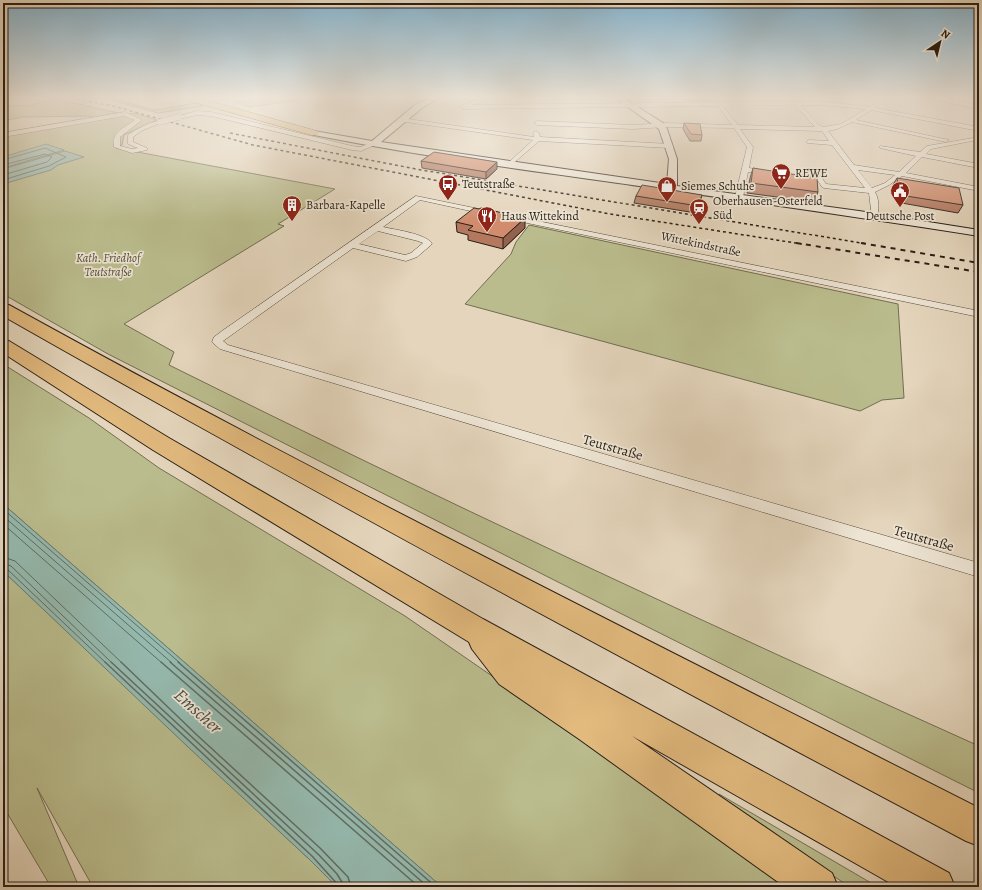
<svg xmlns="http://www.w3.org/2000/svg" width="982" height="890" viewBox="0 0 982 890" font-family="Alegreya,serif">
<rect width="100%" height="100%" fill="#e4d5bc"/>
<filter id="stains"><feTurbulence type="fractalNoise" baseFrequency=".005" numOctaves="4"/><feColorMatrix values="0 0 0 0 .2 0 0 0 0 .09 0 0 0 0 .02 0 0 0 .5 -.17"/></filter>
<radialGradient id="worn" r=".72"><stop offset=".6" stop-color="#630" stop-opacity="0"/><stop offset="1" stop-color="#630" stop-opacity=".3"/></radialGradient>
<path fill="#babc8d" stroke="#726e52" d="M 104,98 L 111,98 L 155,110 L 196,103 L 203,106 L 158,113 Z
M 272,98 L 311,98 L 250,107 L 236,102 Z
M 53,99 L 61,100 L 118,113 L 93,118 L 92,116 L 22,117 L 3,121 L 3,105 L 27,106 Z
M 135,113 L 157,120 L 124,135 L 122,145 L 116,148 L 335,189 L 278,224 L 284,226 L 124,324 L 174,352 L 169,365 C 436,498 707,624 979,746 L 979,793 L 554,580 L 108,354 L 3,294 L 3,135 Z
M 529,225 L 898,304 L 904,398 L 882,400 L 860,411 L 465,304 L 511,254 L 516,242 Z
M 3,364 L 89,418 L 159,468 L 405,616 L 556,720 L 793,887 L 442,887 L 3,504 Z
M 3,571 L 309,859 L 337,887 L 93,887 L 37,788 L 79,887 L 51,887 L 3,806 Z
M 719,794 L 878,887 L 850,887 L 717,799 Z"/>
<path fill="#95b9ae" stroke="#6a7b71" d="M 46,144 L 64,150 L 3,168 L 3,157 Z
M 65,151 L 84,157 L 58,165 L 51,170 L 3,184 L 3,169 Z
M 3,504 L 442,887 L 337,887 L 309,859 L 188,747 L 3,571 Z"/>
<g fill="none" stroke-linecap="round" stroke-linejoin="round">
<path stroke="#5f6c62" stroke-width="1" d="M 3,160 L 45,148 L 66,157 L 49,166 L 3,180
M 3,165 L 45,154 L 52,157 L 47,162 L 3,175
M 3,509 L 180,663
M 3,516 L 172,663
M 3,524 L 162,663
M 3,557 L 15,561 L 122,663
M 3,563 L 11,566 L 112,663
M 3,568 L 7,569 L 106,663"/>
<path stroke="#5f6c62" stroke-width="1.5" d="M 105,662 L 312,856 L 340,887
M 111,662 L 319,855 L 337,874 L 345,887
M 121,662 L 198,736 L 320,848 L 348,877 L 351,887
M 161,662 L 419,887
M 170,662 L 428,887
M 178,662 L 436,887"/>
<g stroke="#584c40" stroke-width="1">
<path id="street" d="M 883,98 L 889,98 L 875,108 L 979,127 L 979,131 L 871,110 L 856,120 L 949,140 L 946,142 L 852,122 L 837,129 L 828,131 L 854,165 L 899,172 L 916,156 L 880,148 L 880,146 L 920,152 L 927,146 L 973,138 L 979,134 L 979,139 L 977,140 L 931,149 L 926,154 L 979,164 L 979,168 L 922,157 L 906,173 L 979,187 L 979,191 L 902,176 L 889,185 L 875,192 C 879,199 880,210 876,218 L 870,218 L 869,216 L 871,210 L 869,193 L 824,188 L 822,187 L 818,181 L 800,179 L 797,177 L 800,175 L 820,177 L 822,178 L 826,184 L 865,188 L 832,145 L 807,143 L 807,141 L 809,140 L 829,141 L 822,131 L 740,129 L 753,147 L 749,168 L 769,171 L 772,173 L 769,175 L 748,172 L 743,197 L 739,199 L 735,197 L 747,147 L 734,128 L 665,127 L 633,129 L 537,125 L 534,123 L 537,121 L 633,125 L 665,123 L 732,125 L 718,106 L 463,109 L 460,107 C 466,103 473,100 480,101 L 480,103 L 470,105 L 820,101 L 870,107 ZM 795,105 L 815,127 L 738,125 L 723,106 ZM 800,105 L 820,105 L 866,109 L 841,124 L 823,127 L 819,125 ZM 858,170 L 895,175 L 885,183 L 872,188 Z
M 928,98 L 939,98 L 979,105 L 979,109 Z
M 197,111 L 211,112 L 352,146 L 360,147 L 374,142 L 377,144 L 361,151 L 352,150 L 211,116 L 197,115 L 179,119 L 176,117 Z
M 125,112 L 142,120 L 120,137 L 120,146 L 132,149 L 138,148 L 128,144 L 128,135 C 135,130 156,118 163,122 L 141,131 L 133,137 L 133,142 L 147,148 L 147,150 L 132,153 L 114,147 C 111,131 125,128 135,120 L 124,116 L 3,137 L 3,133 Z
M 401,118 L 534,137 L 533,133 L 536,131 L 539,133 L 540,137 L 670,144 L 673,146 L 670,148 L 539,141 L 509,167 L 507,166 L 507,164 L 533,140 L 399,121 L 398,120 Z
M 416,196 L 489,211 L 493,213 L 489,215 L 420,200 L 383,227 C 396,230 423,233 432,243 L 431,245 L 417,257 L 406,261 L 353,248 L 223,341 L 228,345 L 979,563 L 979,577 L 220,349 L 212,342 L 214,337 L 222,331 ZM 378,231 L 418,241 L 423,243 L 411,253 L 405,255 L 359,244 Z
M 505,215 L 508,215 L 979,311 L 979,317 L 508,219 L 505,219 Z"/>
</g>
<g stroke="#291f16" stroke-width="2">
<path id="secondary" d="M 431,98 L 439,98 L 422,108 L 381,142 L 667,184 L 669,159 L 659,129 L 615,98 L 623,98 L 663,123 L 667,129 L 677,159 L 677,186 L 859,211 L 979,230 L 979,236 C 859,217 738,200 618,183 C 516,169 415,155 314,135 L 310,133 L 314,131 L 372,141 L 416,104 Z"/>
</g>
<g stroke="#291f16" stroke-width="1">
<path id="primary" d="M 185,98 L 198,98 L 317,131 L 319,133 L 317,135 L 311,135 L 186,100 Z"/>
</g>
<g stroke="#291f16" stroke-width="2">
<path id="highway" d="M 3,304 L 9,305 C 328,481 654,643 979,808 L 979,846 L 966,841 C 643,670 321,497 3,316 Z
M 3,340 L 9,341 L 169,438 L 483,619 L 949,873 L 955,887 L 897,887 L 632,736 L 832,873 L 838,887 L 785,887 L 579,739 L 499,684 L 472,649 L 469,642 L 153,450 L 3,353 Z"/>
</g>
<use href="#street" fill="#ede4d3" fill-rule="evenodd"/>
<use href="#secondary" fill="#ede4d3" fill-rule="evenodd"/>
<use href="#primary" fill="#e2ba7e" fill-rule="evenodd"/>
<use href="#highway" fill="#e2ba7e" fill-rule="evenodd"/>
<path stroke="#291f16" stroke-width="1.5" stroke-dasharray="3 3" stroke-linecap="butt" d="M 71,98 L 113,106 L 253,145 L 610,214 L 802,244
M 230,133 L 416,169 L 867,244"/>
<path stroke="#291f16" stroke-width="2" stroke-dasharray="5 5" stroke-linecap="butt" d="M 796,243 L 979,272
M 861,243 L 979,263"/>
<g stroke="#584c40" stroke-width="6" stroke-linecap="butt">
<path id="street-bridge" d="M 160,122 L 179,117"/>
</g>
<use href="#street-bridge" stroke="#ede4d3" stroke-width="5.5"/>
</g>
<path fill="#b3785e" stroke="#291f16" d="M 685,98 L 709,98 L 708,101 L 688,101 Z
M 684,123 L 702,135 L 701,141 L 690,141 L 683,129 Z
M 421,161 L 497,169 L 486,179 L 422,168 Z
M 753,168 L 818,192 L 814,202 L 747,193 L 750,178 Z
M 897,178 L 963,205 L 958,213 L 896,202 L 893,185 Z
M 636,196 L 700,203 L 696,213 L 634,203 Z
M 456,222 L 525,228 L 503,249 L 468,240 L 468,235 L 457,232 Z"/>
<path fill="#92624c" stroke="#291f16" d="M 497,162 L 497,169 L 486,179 L 486,172 Z
M 702,195 L 700,203 L 696,213 L 698,206 Z
M 525,218 L 525,228 L 503,249 L 503,238 Z"/>
<path fill="#d08c6d" stroke="#291f16" d="M 684,123 L 700,124 L 702,135 L 691,134 Z
M 434,152 L 497,162 L 486,172 L 421,161 Z
M 753,168 L 817,178 L 818,192 L 751,183 Z
M 897,178 L 959,188 L 963,205 L 900,195 Z
M 642,185 L 702,195 L 698,206 L 636,196 Z
M 474,208 L 479,209 L 481,208 L 525,218 L 503,238 L 468,230 L 473,226 L 456,222 Z"/>
<linearGradient id="sky" x2="0" y2="1"><stop stop-color="#87b6d1"/><stop offset="0.44" stop-color="#f3ece1"/><stop offset="1" stop-color="#f3ece1" stop-opacity="0"/></linearGradient>
<rect width="982" height="222" fill="url(#sky)"/>
<defs>
<g id="supermarket-pin" transform="scale(1)"><path d="M0 17L-7.5 6A9.5 9.5 0 1 1 7.5 6Z" fill="#8f2418" stroke="#ede4d3"/><path d="M-6-5.5h2.5l.6 2H6L4.5 2H-2.5L-4.4-4H-6ZM-1.5 3.2a1.3 1.3 0 1 0 .1 0ZM3 3.2a1.3 1.3 0 1 0 .1 0Z" fill="#fff"/></g>
<g id="bus-pin" transform="scale(1)"><path d="M0 17L-7.5 6A9.5 9.5 0 1 1 7.5 6Z" fill="#8f2418" stroke="#ede4d3"/><path d="M-5-6H5V4H4V6H2V4H-2V6H-4V4H-5ZM-3.5-4V0h7V-4ZM-3.5 1.2v1.5H-2V1.2ZM2 1.2v1.5H3.5V1.2Z" fill="#fff"/></g>
<g id="shop-pin" transform="scale(1)"><path d="M0 17L-7.5 6A9.5 9.5 0 1 1 7.5 6Z" fill="#8f2418" stroke="#ede4d3"/><path d="M-5-2.5h2.3a2.7 3.5 0 0 1 5.4 0H5L5.5 6h-11ZM-1.5-2.5h3a1.5 2.3 0 0 0-3 0Z" fill="#fff"/></g>
<g id="civic-pin" transform="scale(1)"><path d="M0 17L-7.5 6A9.5 9.5 0 1 1 7.5 6Z" fill="#8f2418" stroke="#ede4d3"/><path d="M-.6-6.5H3V-4.5H.6V-3L4-1V1h2V6H-6V1h2V-1L-.6-3ZM-1.2 2.5V6h2.4V2.5Z" fill="#fff"/></g>
<g id="building-pin" transform="scale(1)"><path d="M0 17L-7.5 6A9.5 9.5 0 1 1 7.5 6Z" fill="#8f2418" stroke="#ede4d3"/><path d="M-4-6H4V6H1V3H-1V6H-4ZM-2.5-4.3h1.7v1.8h-1.7ZM.8-4.3h1.7v1.8H.8ZM-2.5-1h1.7V.8h-1.7ZM.8-1h1.7V.8H.8Z" fill="#fff"/></g>
<g id="station-pin" transform="scale(1)"><path d="M0 17L-7.5 6A9.5 9.5 0 1 1 7.5 6Z" fill="#8f2418" stroke="#ede4d3"/><path d="M-3-6H3Q5-6 5-4V2Q5 4 3 4L4.5 6H3L1.5 4h-3L-3 6H-4.5L-3 4Q-5 4-5 2V-4Q-5-6-3-6ZM-3.5-4v3h7v-3ZM-3.5 1v1.5H-2V1ZM2 1v1.5H3.5V1Z" fill="#fff"/></g>
<g id="restaurant-pin" transform="scale(1)"><path d="M0 17L-7.5 6A9.5 9.5 0 1 1 7.5 6Z" fill="#8f2418" stroke="#ede4d3"/><path d="M-5-6h1v4h1v-4h1v4h1v-4h1v5L-1.5 .5V6h-2V.5L-5-1ZM5-6V6H3V1.5H1.5Q1.5-4 5-6Z" fill="#fff"/></g>
</defs>
<g fill-rule="evenodd">
<use href="#supermarket-pin" x="781" y="173"/>
<use href="#bus-pin" x="448" y="184"/>
<use href="#shop-pin" x="667" y="186"/>
<use href="#civic-pin" x="900" y="191"/>
<use href="#building-pin" x="292" y="205"/>
<use href="#station-pin" x="699" y="208"/>
<use href="#restaurant-pin" x="487" y="216"/>
</g>
<g text-anchor="middle" stroke-width="3.5" stroke-linejoin="round" paint-order="stroke">
<g font-size="12" fill="#291f16" stroke="#ede4d3" text-anchor="start">
<text x="795" y="177">REWE</text>
<text x="462" y="188">Teutstraße</text>
<text x="681" y="190">Siemes Schuhe</text>
<text x="713" y="205">Oberhausen-Osterfeld<tspan x="713" dy="14">Süd</tspan></text>
<text x="306" y="209">Barbara-Kapelle</text>
<text x="501" y="220">Haus Wittekind</text>
<text x="900" y="220" text-anchor="middle">Deutsche Post</text>
</g>
<g font-size="12" fill="#291f16" stroke="#ede4d3">
<text transform="translate(701 244) rotate(12)" y="4">Wittekindstraße</text>
</g>
<g font-size="12" font-style="italic" fill="#544e3a" stroke="#ede4d3">
<text x="108" y="262">Kath. Friedhof<tspan x="108" dy="14">Teutstraße</tspan></text>
</g>
<g font-size="14" fill="#291f16" stroke="#ede4d3">
<text transform="translate(613 447) rotate(16)" y="5">Teutstraße</text>
<text transform="translate(924 538) rotate(16)" y="5">Teutstraße</text>
</g>
<g font-size="18" font-style="italic" fill="#494d44" stroke="#ede4d3">
<text transform="translate(198 711) rotate(42)" y="6">Emscher</text>
</g>
</g>
<rect width="982" height="890" fill="none" stroke="#e4d5bc" stroke-width="16"/>
<rect x="4" y="4" width="974" height="882" fill="none" stroke="#291f16" stroke-width="2"/>
<rect x="8" y="8" width="966" height="874" fill="none" stroke="#291f16"/>
<g transform="translate(940 42) rotate(35)" stroke="#ede4d3" stroke-width="3" paint-order="stroke">
<path d="M0-3L7 15L0 10L-7 15Z" fill="#291f16"/>
<text y="-6" font-size="11" font-weight="bold" text-anchor="middle" fill="#291f16">N</text>
</g>
<rect width="100%" height="100%" filter="url(#stains)"/>
<rect width="100%" height="100%" fill="url(#worn)"/>
</svg>
